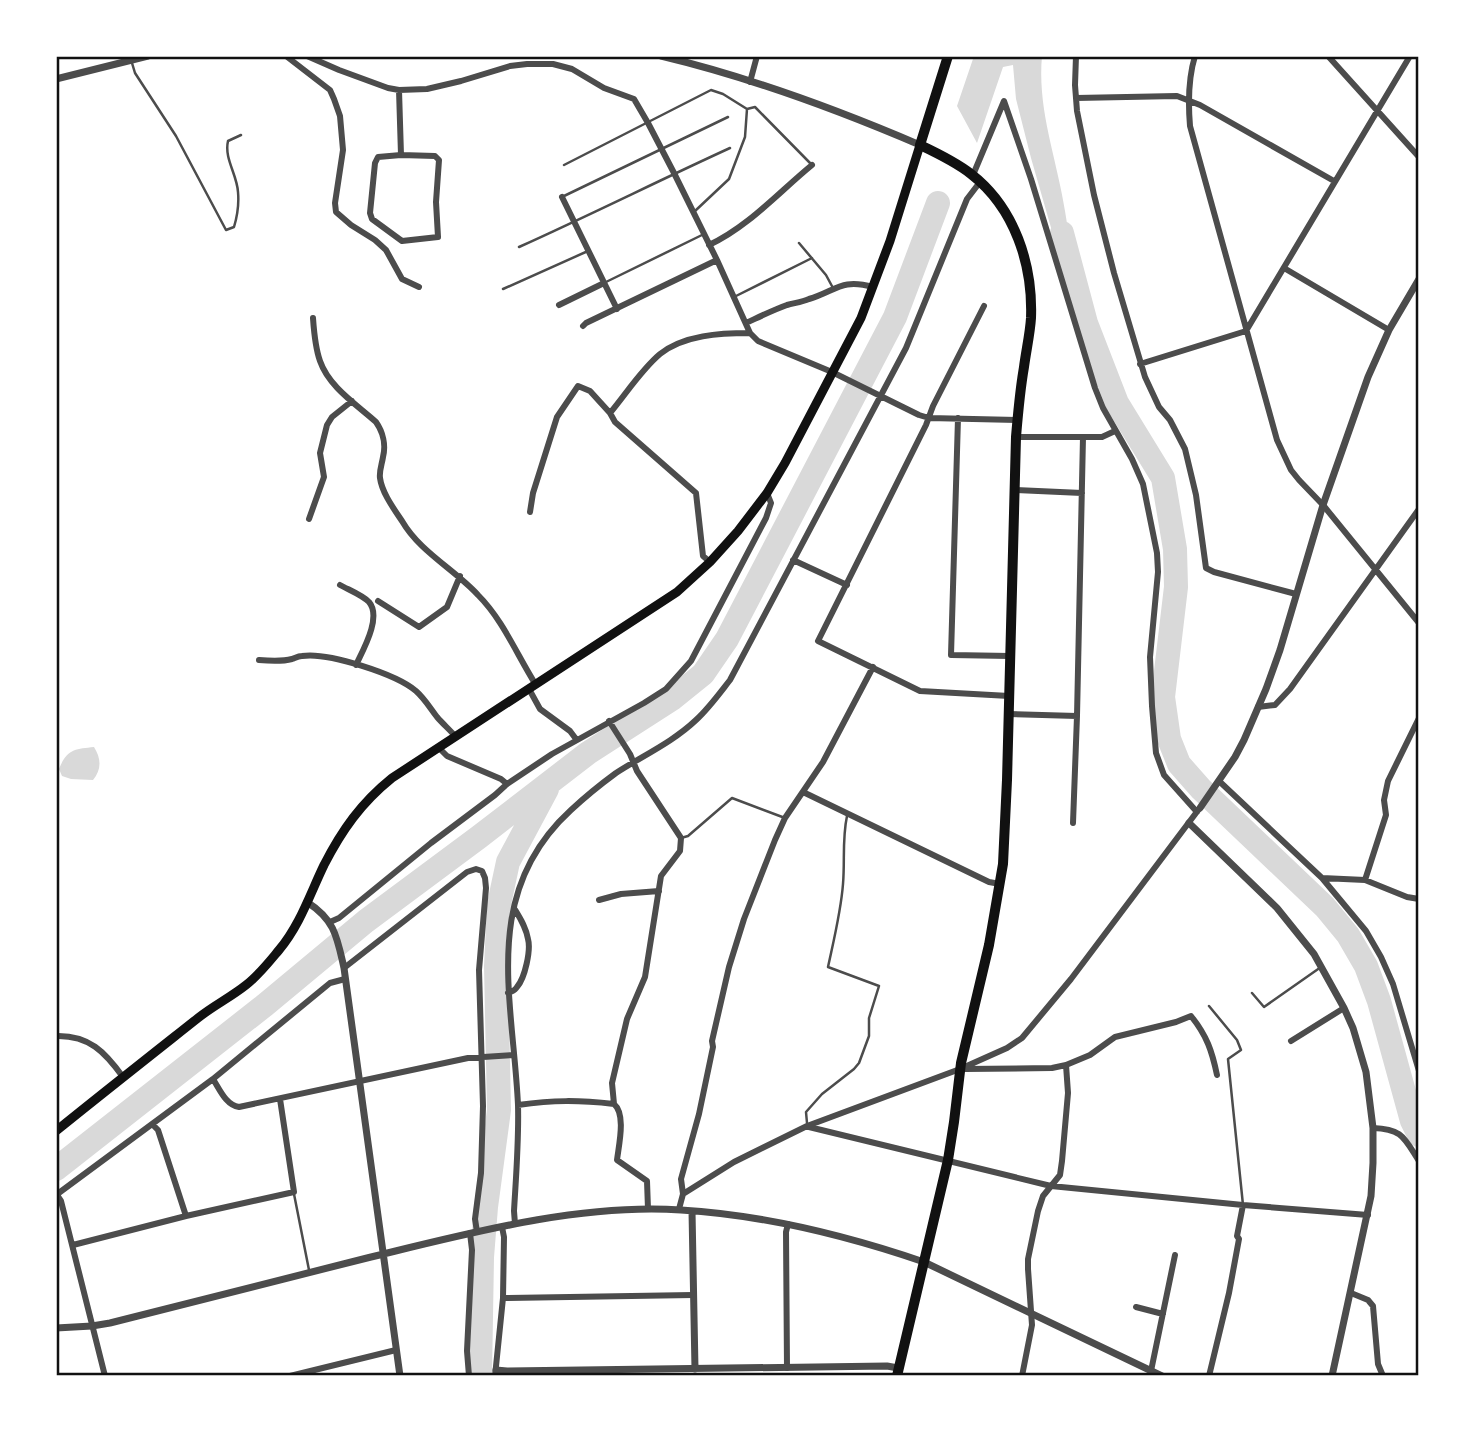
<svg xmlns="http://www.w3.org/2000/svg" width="1475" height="1432" viewBox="0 0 1475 1432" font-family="'Varela Round',sans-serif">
<rect width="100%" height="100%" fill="#fff"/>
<path fill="#d9d9d9" d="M 974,56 L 1042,56 C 1037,110 1057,159 1065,211 C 1070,239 1071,269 1074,297 L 1056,245 L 1031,158 L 1016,99 L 1013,65 L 1003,67 L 977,143 L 957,106 Z
M 94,747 C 101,758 102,769 93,780 L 71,779 L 62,776 L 59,769 C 67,749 75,749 94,747 Z"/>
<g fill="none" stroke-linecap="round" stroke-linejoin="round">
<path stroke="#d9d9d9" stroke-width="24" d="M 1062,233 L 1086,323 L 1117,403 L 1163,478 L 1175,549 L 1176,587 L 1163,697 L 1169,739 L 1179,764 L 1201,789 L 1325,907 L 1348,935 L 1366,966 L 1379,1001 L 1412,1121 L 1419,1135
M 56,1169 L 265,1005 L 366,921 L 479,837 L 588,753 L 672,699 L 703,674 L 727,639 L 895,317 L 938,203
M 480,1376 L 482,1257 L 486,1207 L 499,1110 L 496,966 L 499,904 L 508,862 L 547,789"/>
<path stroke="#4c4c4c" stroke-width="2.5" d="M 132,63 L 135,73 L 176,136 L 226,230 L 234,227 C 237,217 239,203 238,192 C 237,174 224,159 228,141 L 241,135
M 747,109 L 755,107 L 811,164
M 564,165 L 711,90 L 723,94 L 747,109 L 745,137 L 729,179 L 695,211
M 564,196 L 728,117
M 799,243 L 826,275 L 833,288
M 519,247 C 590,215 660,180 730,148
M 606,282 L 704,234
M 503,289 L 588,251
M 734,297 L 812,258
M 681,838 L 688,836 L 732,798 L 785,818
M 1252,993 L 1264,1007 L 1321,967
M 1209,1006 L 1237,1040 L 1241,1050 L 1228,1059 L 1243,1205
M 807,1123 L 806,1112 L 822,1094 L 854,1069 L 859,1063 L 869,1036 L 869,1018 L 879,986 L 828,967 C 834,939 841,911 843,884 C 845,861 842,839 847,816
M 294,1194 L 309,1270"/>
<path stroke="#4c4c4c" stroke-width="6" d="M 286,56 L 330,90 L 334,99 L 340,116 L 343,150 L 335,203 L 336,212 L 351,225 L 375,240 L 386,250 L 402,279 L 419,287
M 307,56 L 339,70 L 388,88 L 399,90 L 427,89 L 461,81 L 510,66 L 527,64 L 553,64 L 572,69 L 604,88 L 634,99 L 648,123 L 674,173 L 717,260 L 750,333 L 758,341 L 832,372 L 919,415 L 929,418 L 1017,420
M 1076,56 L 1075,85 L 1077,111 L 1094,195 L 1114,273 L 1145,377 L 1159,407 L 1170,420 L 1185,449 L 1196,495 L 1206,568 L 1214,572 L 1296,594
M 1195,56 C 1188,79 1188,102 1190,126 L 1277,440 L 1291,470 L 1299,480 L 1323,505 L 1419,623
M 1328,56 L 1419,157
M 750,82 L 757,56
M 399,90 L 401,155 L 435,156 L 439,160 L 436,202 L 438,237 L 402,241 L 372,219 L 370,213 L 375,163 L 378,157 L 401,155
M 1076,98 L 1177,96 L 1200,105 L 1334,181
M 973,175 L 1004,101 L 1031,179 L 1095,388 L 1103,408 L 1132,459 L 1143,484 L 1157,553 L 1158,572 L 1150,657 L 1152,706 L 1156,753 L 1164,775 L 1197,812
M 562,197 L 617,309
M 709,245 C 748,227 779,192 812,165
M 1284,268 L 1389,330
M 559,305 L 604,283
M 984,306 L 933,406 L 926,425 L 818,641 L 920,691 L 1009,696
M 313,318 C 314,332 315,347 320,361 C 329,387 356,404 376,422 C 383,432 386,445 383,457 C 382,464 379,471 380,478 C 382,493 394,509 402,521 C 420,552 454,569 478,595 C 503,620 517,655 536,685
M 746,323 C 759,317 773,310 787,305 C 794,303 802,302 809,299 C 836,291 841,278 873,287
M 583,326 L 586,323 L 717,260
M 1140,364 L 1246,331 L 1410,56
M 958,418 L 951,655 L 1010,656
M 1016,437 L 1102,437 L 1115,431
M 1015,490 L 1082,493
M 530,512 L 533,493 L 557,417 L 578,386 L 590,391 L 610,413
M 309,519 L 324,477 L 320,453 L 327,425 L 332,417 L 352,401
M 793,560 L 847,585
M 710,562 L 703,556 L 696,493 L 615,422 L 610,413 C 626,394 641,370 660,354 C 684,335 720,333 750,333
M 340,585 C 349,590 362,595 369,602 C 382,617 363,650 356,665
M 378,601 L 419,627 L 447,607 L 460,576
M 259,660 C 270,661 281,662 292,659 C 295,658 298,656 302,656 C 328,652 396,674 416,691 C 425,699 430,708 437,717 C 443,724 450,730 456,737
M 529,689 L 540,709 L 570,731 L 576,739
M 1258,707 L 1275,705 L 1290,689 L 1419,509
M 1008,714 L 1077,716
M 609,721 L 630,754 L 637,771 L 681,838 L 680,851 L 661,876 L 645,977 L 627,1019 L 612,1083 L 614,1104
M 439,748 L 447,756 L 501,779 L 507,784
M 1219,781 L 1322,878 L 1366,931 L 1381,957 L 1393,984 L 1419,1071
M 803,792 L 989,882 L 1000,884
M 1073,823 L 1077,716 L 1083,437
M 1322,878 L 1365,880 L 1407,897 L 1419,899
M 1365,880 L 1386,815 L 1384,800 L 1388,781 L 1419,718
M 599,900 L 621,894 L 659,891
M 330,922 L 339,918 L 431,843 L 495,795 L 507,784 L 552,754 L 644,703 L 666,689 L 691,661 L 766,518 L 771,503 L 767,493
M 344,968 L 467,872 L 476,869 L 482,871 L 485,878 L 486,888 L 479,970 L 483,1106 L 481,1173 L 475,1219 L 477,1232
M 508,993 C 512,991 515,991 517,987 C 525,978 531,950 528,939 C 526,927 520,918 514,908
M 56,1036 C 89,1035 105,1052 123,1077
M 1291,1041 L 1344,1008
M 1066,1065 L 1090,1055 L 1115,1037 L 1176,1022 L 1191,1016 C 1207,1036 1212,1051 1217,1075
M 965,1069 L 1052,1068 L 1066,1065 L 1068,1093 L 1062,1161 L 1060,1175 L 1043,1196 L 1038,1211 L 1028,1259 L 1028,1269 L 1032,1325 L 1022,1376
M 213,1079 C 220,1090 226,1105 239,1107 L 468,1058 L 513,1055
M 518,1105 C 554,1100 578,1100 614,1104 C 626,1114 619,1144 617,1160 L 647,1181 L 648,1209
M 153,1125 L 158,1130 L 186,1216
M 809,1127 L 1051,1186 L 1243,1205 L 1368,1215
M 1373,1128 C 1403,1129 1404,1138 1419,1161
M 683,1194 L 681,1179 L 699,1114 L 713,1047 L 712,1041 L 729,967 L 744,919 L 775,840 L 785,818 L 823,762 L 873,667
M 56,1195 L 213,1079 L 330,983 L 345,979
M 57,1195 L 61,1201 L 105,1376
M 679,1209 L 683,1194 L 734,1162 L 807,1126 L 960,1069 L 1007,1048 L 1022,1038 L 1071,979 L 1199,809
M 515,1224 L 514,1211 C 516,1176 519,1140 518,1105 C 513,998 480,893 571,810 C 585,797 601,784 616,773 C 642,756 673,742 696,720 C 709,708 719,694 730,680 L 906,348 L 967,199 L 980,182
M 73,1245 L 186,1216 L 294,1192 L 280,1099
M 1351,1293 L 1368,1300 L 1373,1306 L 1378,1364 L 1383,1376
M 503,1298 L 693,1295
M 1136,1307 L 1163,1314
M 787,1368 L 786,1232 L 788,1224
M 1151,1371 L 1175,1255
M 290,1376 L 396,1350
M 469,1376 L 467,1351 L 472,1250 L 470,1233
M 495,1376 L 503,1298 L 504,1237 L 502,1227
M 1209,1376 L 1229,1293 L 1239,1239 L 1237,1236 L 1243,1205"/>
<path stroke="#4c4c4c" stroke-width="7" d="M 661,56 C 749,77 836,109 920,145
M 56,79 L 148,56
M 1200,808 L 1235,757 L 1244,740 L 1266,689 L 1280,650 L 1323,505 L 1368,377 L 1389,330 L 1419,279
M 1189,823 L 1277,908 L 1314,954 L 1344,1008 L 1353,1028 L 1366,1072 L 1373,1128 L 1373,1163 L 1371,1196 L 1332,1376
M 307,902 C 335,920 337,937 344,968 L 400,1376
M 692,1211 L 695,1369
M 56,1328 L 92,1326 L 110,1323 C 196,1301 282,1280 367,1258 C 466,1234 579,1203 681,1210 C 765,1215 845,1235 924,1262 L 1162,1376
M 496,1370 L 507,1371 L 887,1366 L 898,1368"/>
<path stroke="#111" stroke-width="9" d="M 56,1131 C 103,1093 150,1056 198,1018 C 213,1006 231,997 246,985 C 259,975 269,962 279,950 C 300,925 310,894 324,865 C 342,830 361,803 392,778 L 677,592 L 710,562 L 738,531 L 767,493 L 785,463 L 861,318 L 890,241 L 920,145"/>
<path stroke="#111" stroke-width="10" d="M 897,1376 L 948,1160 L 954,1122 L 961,1063 L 989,945 L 1003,864 L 1007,780 L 1016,437 C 1018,413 1020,390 1024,367 C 1026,351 1030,334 1031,318 C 1033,265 1015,208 971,174 C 956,162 937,153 920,145 L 948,56"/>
</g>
<rect width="1475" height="1432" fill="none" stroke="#ffffff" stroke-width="116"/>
<rect x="58" y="58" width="1359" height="1316" fill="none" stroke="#111" stroke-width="2.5"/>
</svg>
